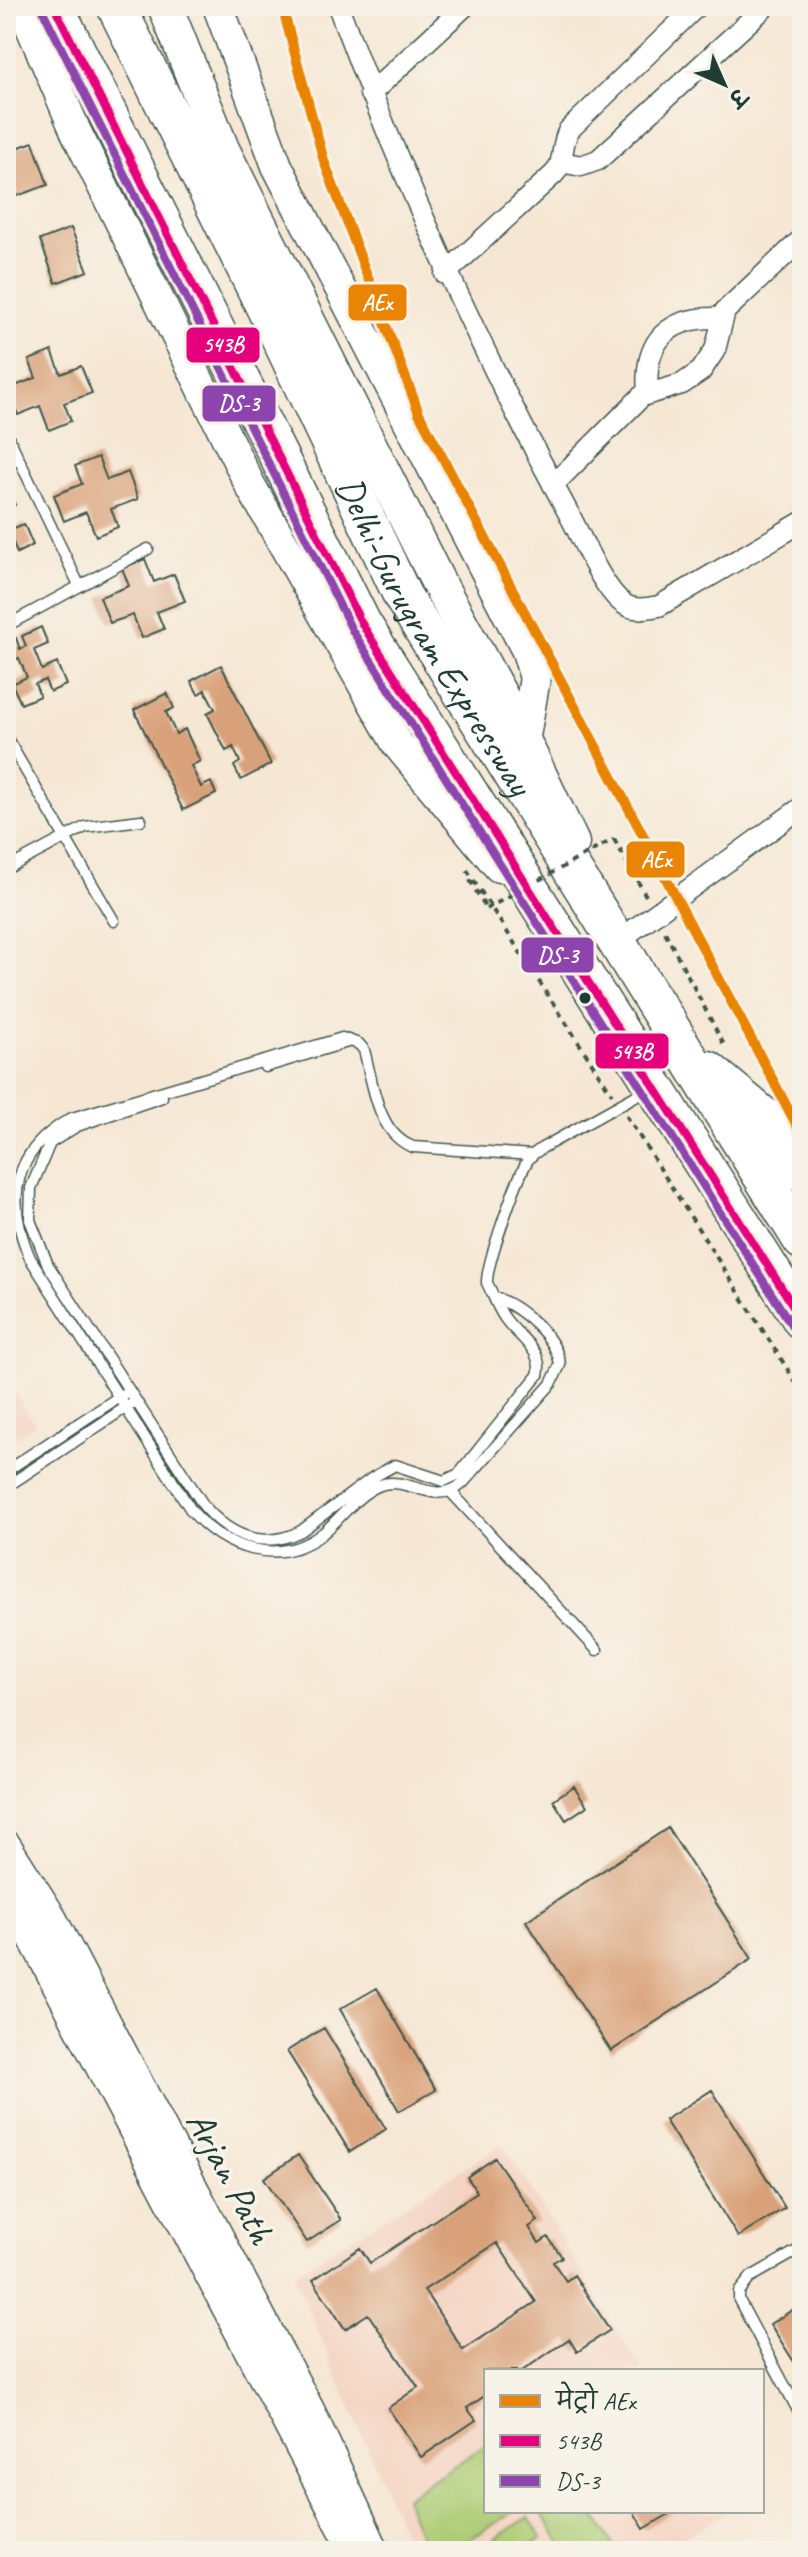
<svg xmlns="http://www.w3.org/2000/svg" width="808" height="2557" viewBox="0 0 808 2557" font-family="Caveat,'Playpen Sans Deva',sans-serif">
<rect width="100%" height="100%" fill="#f7f3e8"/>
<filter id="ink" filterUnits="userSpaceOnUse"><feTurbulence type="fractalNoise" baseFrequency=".0125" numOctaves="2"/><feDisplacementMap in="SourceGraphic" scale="16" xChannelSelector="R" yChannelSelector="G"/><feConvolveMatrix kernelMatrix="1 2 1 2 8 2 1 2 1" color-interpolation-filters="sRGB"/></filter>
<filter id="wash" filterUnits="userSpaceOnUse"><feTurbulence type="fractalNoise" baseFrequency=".006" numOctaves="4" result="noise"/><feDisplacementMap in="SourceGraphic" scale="32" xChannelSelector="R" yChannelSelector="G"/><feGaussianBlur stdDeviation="1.8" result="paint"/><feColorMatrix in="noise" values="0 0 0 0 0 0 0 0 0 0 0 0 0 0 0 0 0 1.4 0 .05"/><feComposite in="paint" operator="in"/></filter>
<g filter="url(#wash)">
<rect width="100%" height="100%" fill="#f6e7d4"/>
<path fill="#f4d3c1" d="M 6,1380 L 36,1425 L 6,1443 Z
M 503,2144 L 642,2371 L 486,2371 L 486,2511 L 727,2511 L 663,2551 L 411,2551 L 294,2274 Z"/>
<path fill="#adcc74" stroke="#668454" stroke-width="2" d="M 486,2445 L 486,2511 L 515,2511 L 451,2551 L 426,2551 L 405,2498 Z
M 540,2511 L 591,2511 L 617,2551 L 566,2551 Z
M 529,2517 L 542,2538 L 522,2551 L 489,2551 L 485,2545 Z"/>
<g id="blocks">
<path fill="#d9a179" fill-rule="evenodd" d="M 33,142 L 48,185 L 17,196 L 6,152 Z
M 71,228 L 88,271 L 56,283 L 40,240 Z
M 52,351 L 61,374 L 81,366 L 92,393 L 64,403 L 71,421 L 49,430 L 40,406 L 18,415 L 7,389 L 36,378 L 29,360 Z
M 98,457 L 107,480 L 128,472 L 138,499 L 111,509 L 118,527 L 96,536 L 86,512 L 64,521 L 54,495 L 82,484 L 75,466 Z
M 6,484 L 15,505 L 6,509 Z
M 6,523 L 9,530 L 24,524 L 33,545 L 17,553 L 12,540 L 6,543 Z
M 145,559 L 154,582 L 174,574 L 185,601 L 157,612 L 164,629 L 142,638 L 133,615 L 110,623 L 100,597 L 129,586 L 122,568 Z
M 41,627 L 48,644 L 34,650 L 42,670 L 57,663 L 66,685 L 50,692 L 45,680 L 35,684 L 40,696 L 21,704 L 12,684 L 27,677 L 19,658 L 6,663 L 6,643 L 16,638 L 20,649 L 26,646 L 22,636 Z
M 221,665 L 271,764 L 241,780 L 234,766 L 240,762 L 233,747 L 226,751 L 207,713 L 215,709 L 205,690 L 198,694 L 191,681 Z
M 167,693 L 174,708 L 166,712 L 176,734 L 185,729 L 200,761 L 191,766 L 201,787 L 211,782 L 216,794 L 183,810 L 134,710 Z
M 574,1786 L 587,1806 L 566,1820 L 553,1800 Z
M 668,1828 L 752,1959 L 611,2051 L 526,1921 Z
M 377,1988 L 436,2090 L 399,2111 L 340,2009 Z
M 324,2028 L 386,2129 L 350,2152 L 287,2051 Z
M 712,2090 L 785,2208 L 738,2237 L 665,2120 Z
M 298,2155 L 341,2220 L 307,2242 L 264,2178 Z
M 495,2158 L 538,2221 L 529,2227 L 539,2243 L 548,2237 L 562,2257 L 553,2262 L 566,2281 L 574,2275 L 610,2330 L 577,2352 L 569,2339 L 522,2371 L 486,2371 L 486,2395 L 467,2408 L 476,2420 L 421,2457 L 388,2408 L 418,2387 L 368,2314 L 345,2329 L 313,2280 L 360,2248 L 370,2263 L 477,2192 L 467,2177 ZM 497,2243 L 536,2302 L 463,2350 L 424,2290 Z
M 802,2304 L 802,2365 L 798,2368 L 770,2324 Z
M 633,2511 L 674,2511 L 644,2529 Z"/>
</g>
</g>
<g filter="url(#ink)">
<use href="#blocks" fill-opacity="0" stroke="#3f564c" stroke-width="2"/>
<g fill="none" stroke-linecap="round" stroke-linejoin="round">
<g stroke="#3f564c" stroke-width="13">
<path id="lane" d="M 6,432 L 79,585
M 6,626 L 148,549
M 6,737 L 114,921
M 6,869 L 85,827 L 141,820
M 265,1067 L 351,1041
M 162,1097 L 77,1126 L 50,1143 L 31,1188 L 30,1220 L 48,1265 L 204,1506 C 230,1536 263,1550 301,1531 L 372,1478 L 395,1465 L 444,1481 L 459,1474 L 538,1375 C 545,1350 516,1336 504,1317 C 497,1307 493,1294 487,1283 C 486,1264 517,1178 528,1160 C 532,1154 537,1152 542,1148 L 648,1089
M 497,1298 C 522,1308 557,1337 560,1365 L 551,1384 L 463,1483 C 436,1508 409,1475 380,1485 C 358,1493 341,1518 323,1533 C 279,1568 223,1549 191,1510 L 30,1258 C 5,1200 12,1151 72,1118 L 342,1038 L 359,1044 L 364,1050 C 373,1083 377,1134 413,1147 L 532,1155
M 6,1471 L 125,1393
M 6,1487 L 131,1404
M 451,1492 L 597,1650
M 6,1939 L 26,1932
M 802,2248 L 751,2277 L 739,2292 L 739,2300 L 802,2418"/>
</g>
<g stroke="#3f564c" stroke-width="23">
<path id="street" d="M 338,6 C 404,184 479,349 570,516 C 582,538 603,590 624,604 C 634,611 648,608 659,606 L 802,522
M 370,94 L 465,6
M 562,162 L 581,166 L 598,160 L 766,6
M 445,274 L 554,174 C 566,161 560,145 569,130 L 697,6
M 648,393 C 643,340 669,316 720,318
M 553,485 L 642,396 L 682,384 L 701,371 L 715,350 L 725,311 L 802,239
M 618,941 L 802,807"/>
</g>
<g stroke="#3f564c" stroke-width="33">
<path id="secondary" d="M 22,6 L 76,132 L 250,485 L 397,744 L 499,867
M 218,6 L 277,166 L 527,651 L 535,678 L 524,742
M 6,1846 L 49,1914 L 310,2412 L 374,2551
M 6,1886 L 343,2528"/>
</g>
<g stroke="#3f564c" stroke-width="37">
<path id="primary" d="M 165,6 L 222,149 L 438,582 L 512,717 L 572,843"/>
</g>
<g stroke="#3f564c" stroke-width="41">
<g id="highway">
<path d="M 54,6 L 362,624 L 802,1320"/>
<path id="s1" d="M 116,6 L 283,343 L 403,597 L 802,1240"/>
<path d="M 708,1070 L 770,1122 L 802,1172"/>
</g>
</g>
<path stroke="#3f564c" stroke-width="4" stroke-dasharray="6 6" stroke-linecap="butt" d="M 614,839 L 646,896
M 467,870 L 612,1094
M 470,880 L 486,909
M 665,932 L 724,1045
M 626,1115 L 802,1392"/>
<use href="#lane" stroke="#fff" stroke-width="10"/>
<use href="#street" stroke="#fff" stroke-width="20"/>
<use href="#secondary" stroke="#fff" stroke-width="30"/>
<use href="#primary" stroke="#fff" stroke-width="34"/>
<use href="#highway" stroke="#fff" stroke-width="38"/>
<path stroke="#3f564c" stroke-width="4" stroke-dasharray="6 6" stroke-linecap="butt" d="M 486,909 L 614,839"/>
<g stroke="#f7f3e8" stroke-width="14">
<path id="bus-1" d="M 54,6 L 362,624 L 802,1320"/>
</g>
<g stroke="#f7f3e8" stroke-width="14">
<path id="bus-2" d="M 43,11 L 352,630 L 792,1326"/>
</g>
<use href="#bus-1" stroke="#e5007d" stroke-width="8"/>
<use href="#bus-2" stroke="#8e44ad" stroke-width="8"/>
<g stroke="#f7f3e8" stroke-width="16">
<path id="metro-1" d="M 282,6 L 324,161 L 419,413 L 802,1135"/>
</g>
<use href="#metro-1" stroke="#e98405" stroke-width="10"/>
</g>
</g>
<circle fill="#1f3d34" stroke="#f7f3e8" stroke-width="3" cx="585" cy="998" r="7"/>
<g text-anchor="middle" stroke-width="7" stroke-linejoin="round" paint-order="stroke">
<g font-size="38" fill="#1f3d34" stroke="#f7f3e8">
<text dy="13" stroke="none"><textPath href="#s1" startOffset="706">Delhi-Gurugram Expressway</textPath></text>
<text transform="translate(231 2177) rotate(62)" y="13">Arjan Path</text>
</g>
</g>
<g stroke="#f7f3e8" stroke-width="3">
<rect x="347" y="283" width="61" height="39" rx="8" fill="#e98405"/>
<rect x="185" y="326" width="76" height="38" rx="8" fill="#e5007d"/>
<rect x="201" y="384" width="76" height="39" rx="8" fill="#8e44ad"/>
<rect x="625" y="840" width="61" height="39" rx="8" fill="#e98405"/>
<rect x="520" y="936" width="75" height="38" rx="8" fill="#8e44ad"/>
<rect x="594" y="1032" width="76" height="38" rx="8" fill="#e5007d"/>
</g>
<g font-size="22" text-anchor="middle" font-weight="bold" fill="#fff">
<text x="377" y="310">AEx</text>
<text x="223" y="352">543B</text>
<text x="239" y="411">DS-3</text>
<text x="656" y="867">AEx</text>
<text x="558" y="963">DS-3</text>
<text x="632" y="1059">543B</text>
</g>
<rect width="808" height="2557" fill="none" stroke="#f7f3e8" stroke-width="32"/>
<rect x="484" y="2369" width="280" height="144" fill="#f7f3e8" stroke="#a1aaa0" stroke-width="2"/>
<rect x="500" y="2395" width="40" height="12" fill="#e98405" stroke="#a1aaa0" stroke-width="2"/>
<text x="556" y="2409" font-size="24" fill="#1f3d34">मेट्रो AEx</text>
<rect x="500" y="2435" width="40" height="12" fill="#e5007d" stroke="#a1aaa0" stroke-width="2"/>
<text x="556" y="2449" font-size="24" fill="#1f3d34">543B</text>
<rect x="500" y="2475" width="40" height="12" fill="#8e44ad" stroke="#a1aaa0" stroke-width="2"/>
<text x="556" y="2489" font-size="24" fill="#1f3d34">DS-3</text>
<g transform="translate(724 84) rotate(135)" stroke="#f7f3e8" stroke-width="6" paint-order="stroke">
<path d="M0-6L14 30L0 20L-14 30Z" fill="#1f3d34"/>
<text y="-12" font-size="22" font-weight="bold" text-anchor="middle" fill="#1f3d34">उ</text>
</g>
</svg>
